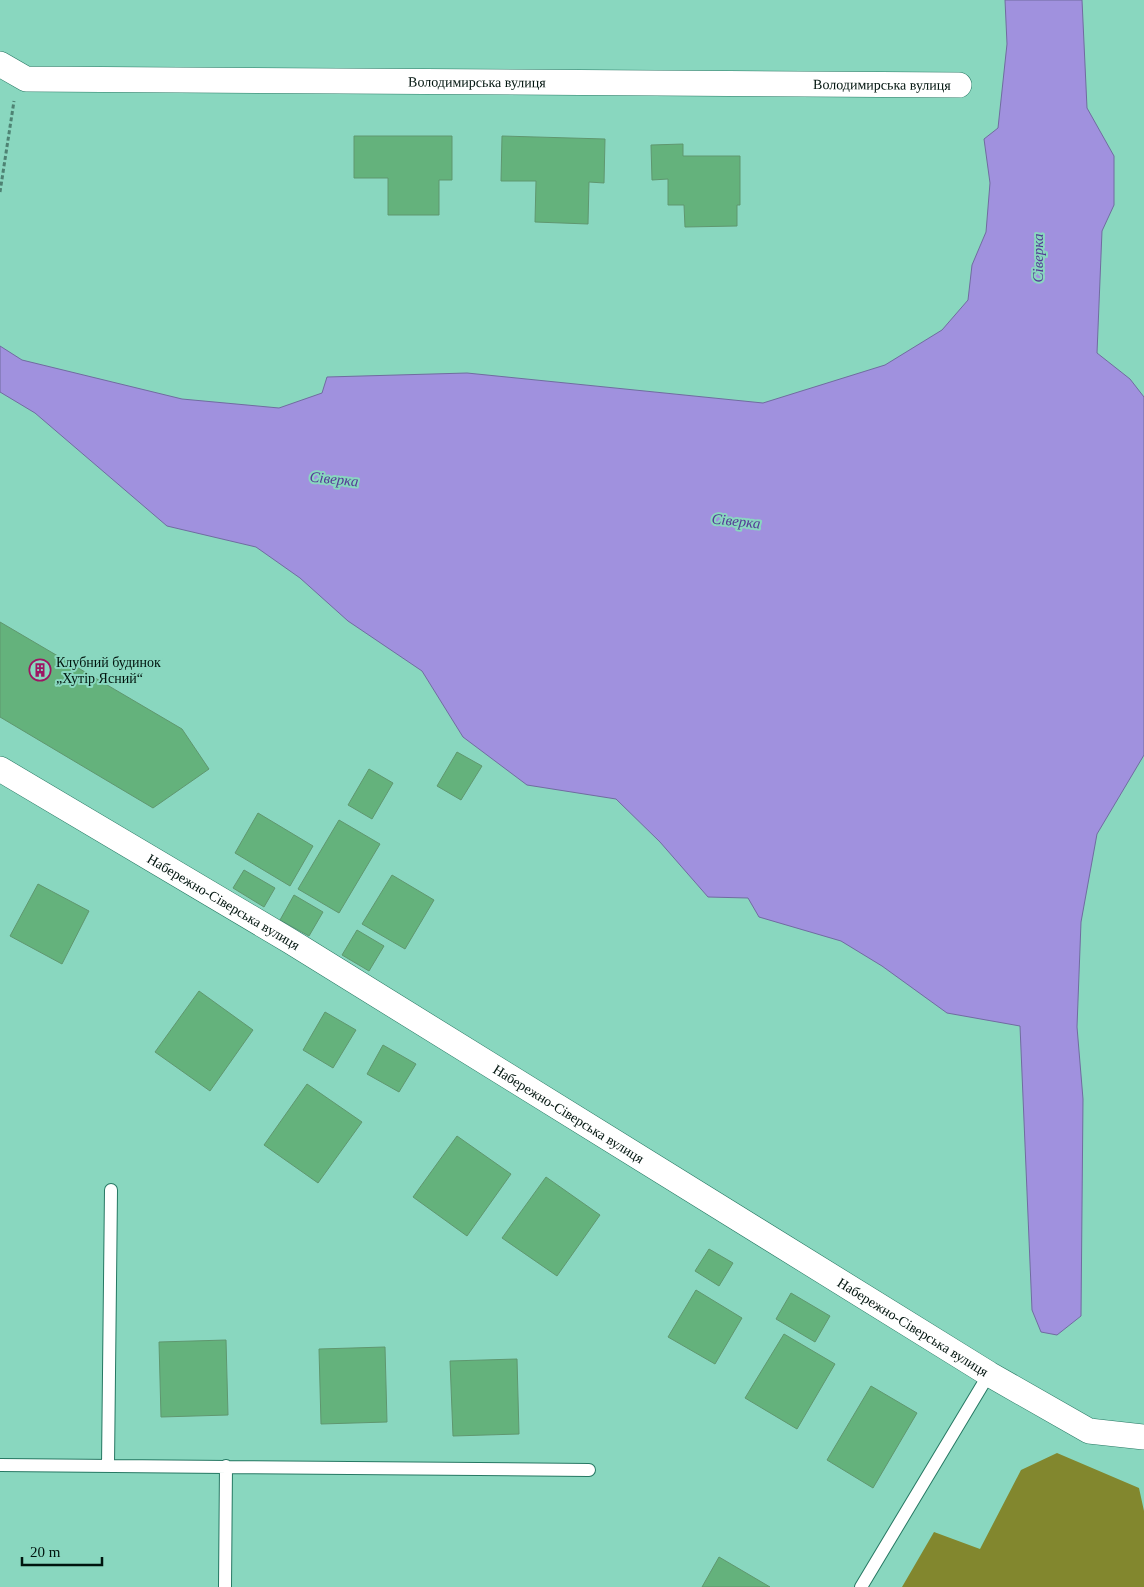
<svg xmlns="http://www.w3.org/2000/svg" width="1144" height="1587" viewBox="0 0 1144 1587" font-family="'Times New Roman',serif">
<rect width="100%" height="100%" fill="#89d7bf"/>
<path fill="#82872e" d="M 1057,1453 L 1139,1488 L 1144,1511 L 1144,1587 L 902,1587 L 934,1532 L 980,1549 L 1021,1470 Z"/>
<path fill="#a091de" stroke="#706ca0" d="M 1005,0 L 1082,0 L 1087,108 L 1114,156 L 1114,205 L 1102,231 L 1097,353 L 1130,379 L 1144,397 L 1144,755 L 1097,834 L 1081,922 L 1077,1027 L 1083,1099 L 1081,1316 L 1057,1335 L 1041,1332 L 1032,1310 L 1020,1026 L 947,1013 L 882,966 L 841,941 L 759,917 L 748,898 L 708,897 L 660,842 L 616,799 L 527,785 L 463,737 L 422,671 L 348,621 L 300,578 L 256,547 L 167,526 L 35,413 L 0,392 L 0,346 L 22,360 L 182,399 L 279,408 L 322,393 L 327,377 L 467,373 L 763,403 L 885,365 L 942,330 L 968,300 L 972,265 L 986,232 L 990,183 L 984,139 L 998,128 L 1007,44 Z"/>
<path fill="#64b27c" stroke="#5f976f" d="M 354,136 L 452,136 L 452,180 L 439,180 L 439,215 L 388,215 L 388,178 L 354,178 Z
M 502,136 L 605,139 L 604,183 L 589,182 L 588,224 L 535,222 L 536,181 L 501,181 Z
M 683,144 L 683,156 L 740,156 L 740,205 L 737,205 L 737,226 L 685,227 L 684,205 L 668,205 L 668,179 L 652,180 L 651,145 Z
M 0,622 L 182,729 L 209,769 L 153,808 L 0,717 Z
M 457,752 L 482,766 L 461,800 L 437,786 Z
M 369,769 L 393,783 L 372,819 L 348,805 Z
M 258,813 L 313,846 L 290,886 L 235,853 Z
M 339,820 L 380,844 L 339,913 L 298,889 Z
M 244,870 L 275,888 L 264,907 L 233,888 Z
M 392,875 L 434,900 L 405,949 L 362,924 Z
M 38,884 L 89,911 L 62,964 L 10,936 Z
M 294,895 L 323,912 L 309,936 L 280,920 Z
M 357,930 L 384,946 L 369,971 L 342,955 Z
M 199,991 L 253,1030 L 210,1091 L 155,1052 Z
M 325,1012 L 356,1030 L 333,1068 L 303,1050 Z
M 383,1045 L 416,1064 L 399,1092 L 367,1074 Z
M 307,1084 L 362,1122 L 318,1183 L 264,1145 Z
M 457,1136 L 511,1174 L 467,1236 L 413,1197 Z
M 546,1177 L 600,1215 L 557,1276 L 502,1238 Z
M 709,1249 L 733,1263 L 719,1286 L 695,1271 Z
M 696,1290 L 742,1318 L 715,1364 L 668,1337 Z
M 791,1293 L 830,1316 L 815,1342 L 776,1319 Z
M 784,1334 L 835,1364 L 797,1429 L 745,1398 Z
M 226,1340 L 228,1415 L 161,1417 L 159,1342 Z
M 385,1347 L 387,1422 L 321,1424 L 319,1349 Z
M 517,1359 L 519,1434 L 453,1436 L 450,1361 Z
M 871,1386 L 917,1413 L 873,1488 L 827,1460 Z
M 719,1557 L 770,1587 L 702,1587 Z"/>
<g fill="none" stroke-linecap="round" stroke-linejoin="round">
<g stroke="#267863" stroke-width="14">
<path id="lane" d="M 0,1465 L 589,1470
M 108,1465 L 111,1190
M 225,1587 L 226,1466
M 861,1587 L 989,1374"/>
</g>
<g stroke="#267863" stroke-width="26">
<g id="street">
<path id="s1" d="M 0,64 L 26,79 L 959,85"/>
<path id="s2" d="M 0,769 L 290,941 L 989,1374 L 1089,1431 L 1144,1437"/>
</g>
</g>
<path stroke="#4e8373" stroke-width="3" stroke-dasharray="4 2.5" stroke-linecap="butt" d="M 0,192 L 14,101"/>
<use href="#lane" stroke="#fff" stroke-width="12"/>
<use href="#street" stroke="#fff" stroke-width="25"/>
</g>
<defs>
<g id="building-ring" transform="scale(1.125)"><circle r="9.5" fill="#89d7bf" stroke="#9e1563" stroke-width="1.5"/><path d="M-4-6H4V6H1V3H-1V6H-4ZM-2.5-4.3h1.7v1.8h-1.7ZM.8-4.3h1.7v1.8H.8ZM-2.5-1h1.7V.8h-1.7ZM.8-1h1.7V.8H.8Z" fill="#9e1563"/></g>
</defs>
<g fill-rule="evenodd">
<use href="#building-ring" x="40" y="670"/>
</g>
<g text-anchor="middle" stroke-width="4" stroke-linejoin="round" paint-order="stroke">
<g font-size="14" fill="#00140e" stroke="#89d7bf">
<text dy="5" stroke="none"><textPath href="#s1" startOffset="481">Володимирська вулиця</textPath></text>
<text dy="5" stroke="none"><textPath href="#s1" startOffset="886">Володимирська вулиця</textPath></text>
<text dy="5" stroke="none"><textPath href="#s2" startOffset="260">Набережно-Сіверська вулиця</textPath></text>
<text dy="5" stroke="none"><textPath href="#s2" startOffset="665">Набережно-Сіверська вулиця</textPath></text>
<text dy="5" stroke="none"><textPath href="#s2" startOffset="1070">Набережно-Сіверська вулиця</textPath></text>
</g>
<g font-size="14" fill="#00140e" stroke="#89d7bf" text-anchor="start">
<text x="56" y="667">Клубний будинок<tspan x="56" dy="16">„Хутір Ясний“</tspan></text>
</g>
<g font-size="15" font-style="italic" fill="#543a95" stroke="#89d7bf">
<text transform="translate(1038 258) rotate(-90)" y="5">Сіверка</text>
<text transform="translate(334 479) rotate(6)" y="5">Сіверка</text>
<text transform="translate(736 521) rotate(6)" y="5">Сіверка</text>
</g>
</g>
<path d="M22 1557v8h80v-8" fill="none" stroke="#00140e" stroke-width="2.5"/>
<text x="30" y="1557" font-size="15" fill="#00140e" stroke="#89d7bf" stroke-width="4" paint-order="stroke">20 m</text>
</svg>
